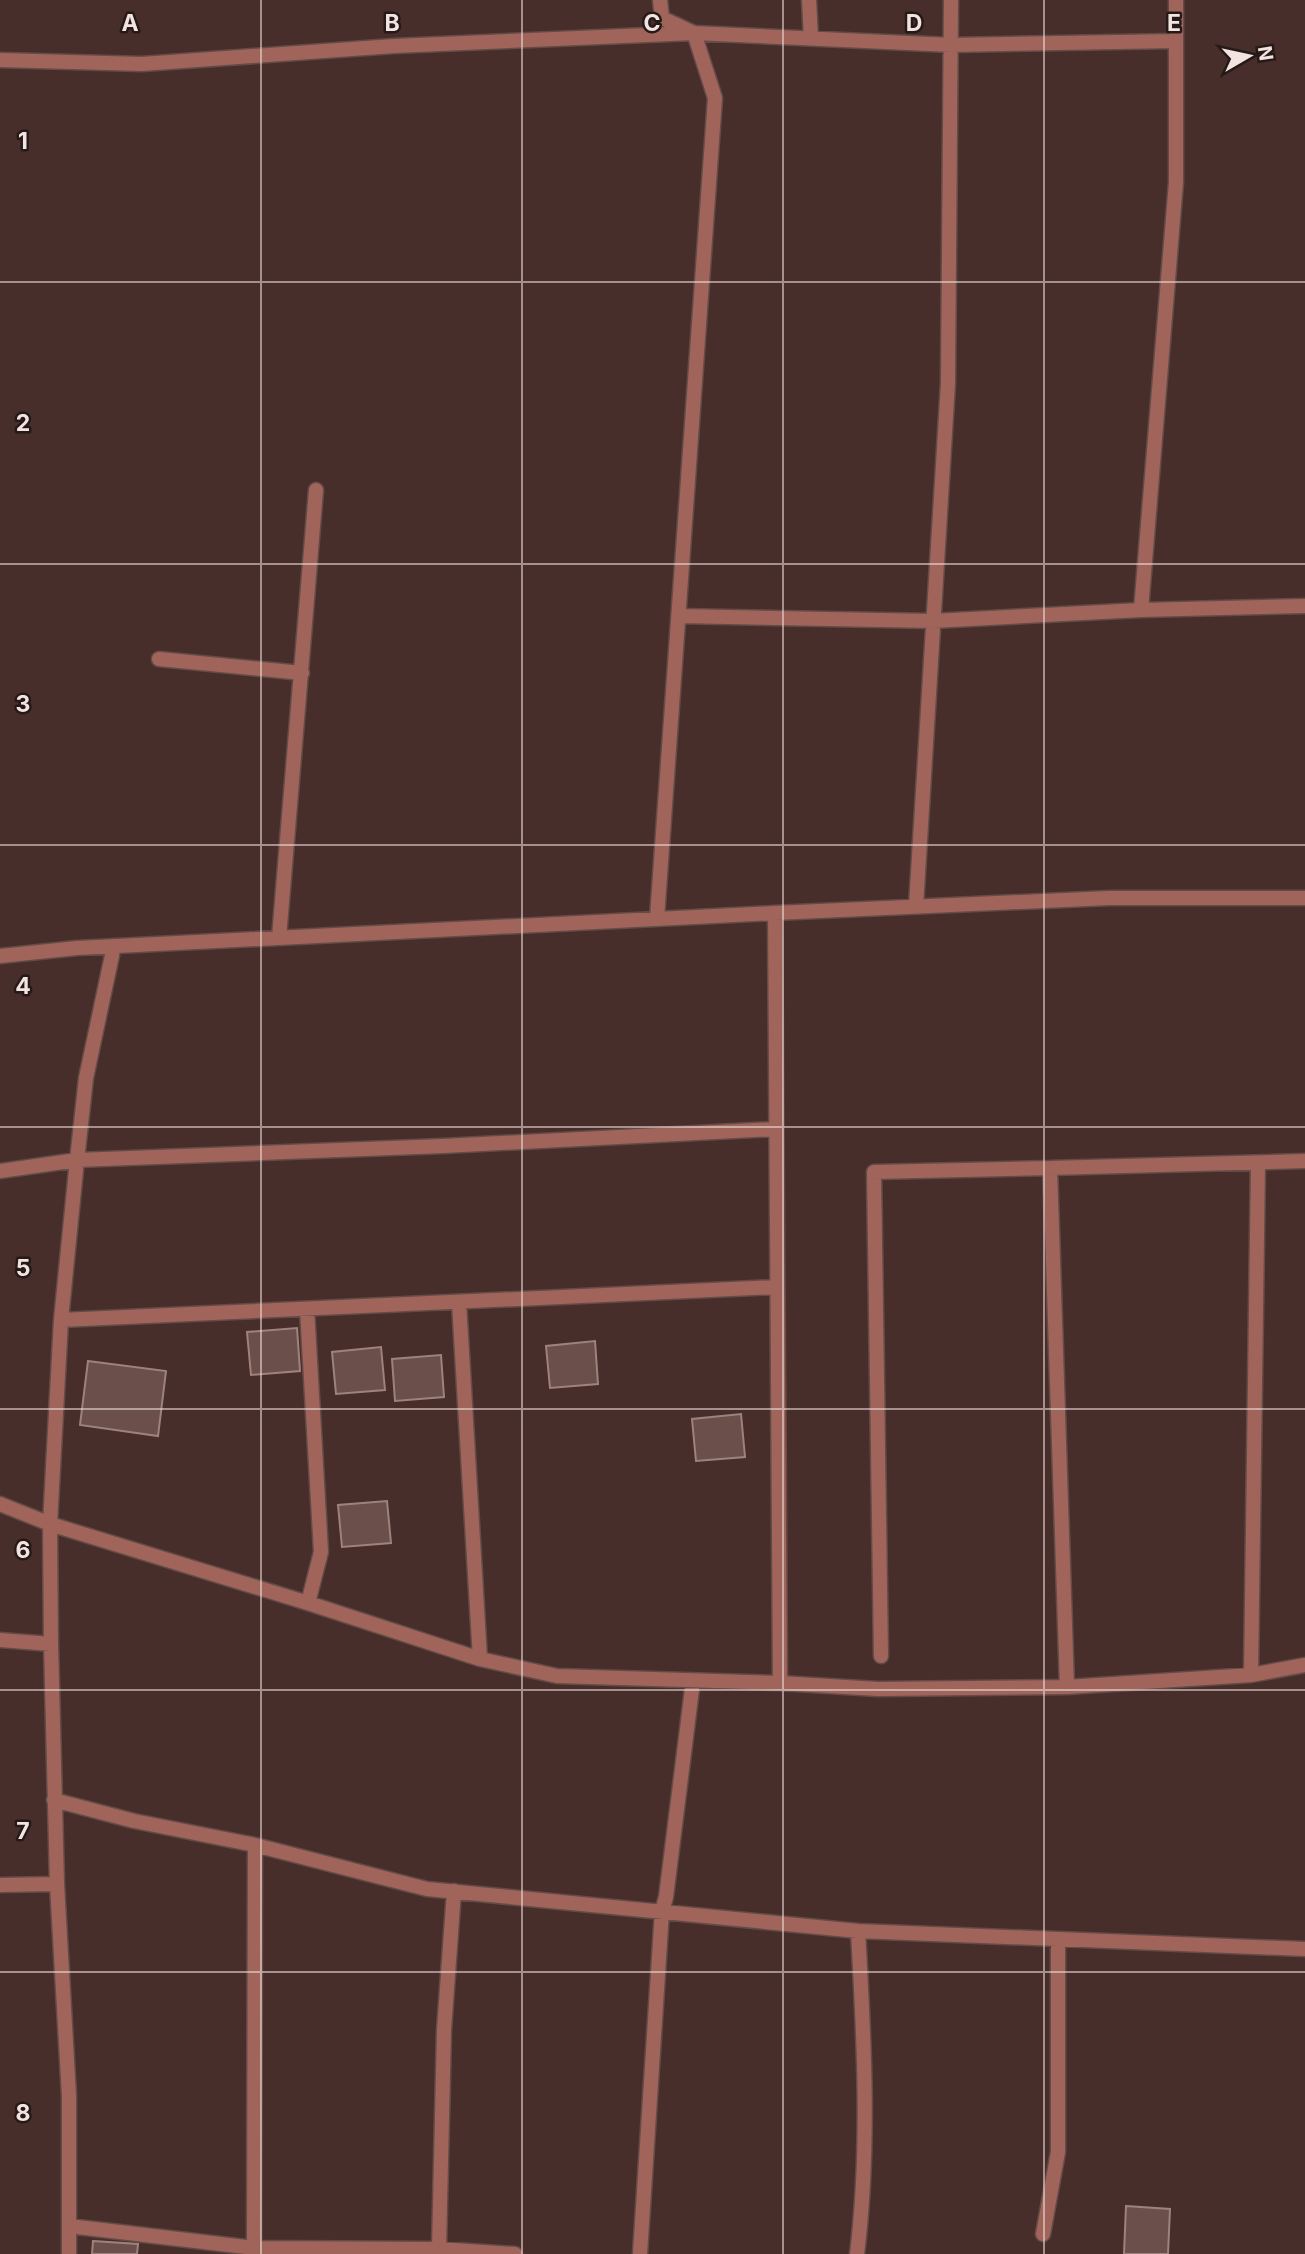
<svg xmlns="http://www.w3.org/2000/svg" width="1305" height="2254" viewBox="0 0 1305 2254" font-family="Inter,sans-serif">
<rect width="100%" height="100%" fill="#472e2a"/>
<path fill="#6a4f4b" stroke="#9f827c" stroke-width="2" d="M 297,1328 L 300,1371 L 251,1375 L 247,1332 Z
M 595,1341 L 598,1384 L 550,1388 L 546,1346 Z
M 381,1347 L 385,1390 L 336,1394 L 332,1352 Z
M 441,1355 L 444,1397 L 395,1401 L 392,1359 Z
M 88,1361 L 166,1371 L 158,1436 L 80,1425 Z
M 741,1414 L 745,1457 L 696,1461 L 692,1419 Z
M 387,1501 L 391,1543 L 342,1547 L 338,1505 Z
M 1126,2206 L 1170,2209 L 1168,2254 L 1124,2254 Z
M 93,2241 L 138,2244 L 137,2254 L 92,2254 Z"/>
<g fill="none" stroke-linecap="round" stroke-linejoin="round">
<g stroke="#634b47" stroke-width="17">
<path id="street" d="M 660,0 L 662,18 L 694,33 L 951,45 L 1175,41
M 809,0 L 811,38
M 1176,0 L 1176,182 L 1141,610 L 1305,606
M 0,60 L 142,64 L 394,46 L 694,33 L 715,98 L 657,918
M 679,616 L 933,621 L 1141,610
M 159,659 L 302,673
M 916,906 L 948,383 L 951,0
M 775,913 L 780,1683
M 279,938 L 316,490
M 0,956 L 77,948 L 775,913 L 1109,898 L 1305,898
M 0,1171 L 77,1160 L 443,1146 L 776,1129
M 459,1302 L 480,1659 L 557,1676 L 780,1683 L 878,1689 L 1067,1687 L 1251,1675 L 1305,1665
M 307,1309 L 321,1552 L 308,1603
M 61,1320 L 777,1287
M 0,1504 L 50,1524 L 308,1603 L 480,1659
M 0,1640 L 51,1644
M 881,1656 L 874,1172 L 1050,1168
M 1251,1675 L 1258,1163
M 1067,1687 L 1050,1168 L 1305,1161
M 54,1800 L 134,1821 L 255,1845 L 427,1889 L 858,1931 L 1305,1949
M 0,1885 L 57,1884
M 69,2226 L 254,2248 L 439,2249 L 515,2254
M 1043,2234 L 1058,2152 L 1058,1939
M 254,2248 L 255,1845
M 439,2249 L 444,2030 L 454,1891
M 69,2254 L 69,2096 L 57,1884 L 51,1644 L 50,1524 L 61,1320 L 77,1160 L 86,1078 L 114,946
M 640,2254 L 662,1911 L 666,1897 L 693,1681
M 857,2254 C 870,2147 864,2038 858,1931"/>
</g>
<use href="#street" stroke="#a0645a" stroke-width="14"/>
</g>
<path fill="none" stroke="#f4e4e1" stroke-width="2" stroke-opacity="0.55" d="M 261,0 L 261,2254M 522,0 L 522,2254M 783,0 L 783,2254M 1044,0 L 1044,2254M 0,282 L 1305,282M 0,564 L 1305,564M 0,845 L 1305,845M 0,1127 L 1305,1127M 0,1409 L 1305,1409M 0,1690 L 1305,1690M 0,1972 L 1305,1972"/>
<g font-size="23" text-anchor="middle" font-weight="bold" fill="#f4e4e1" stroke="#251a18" stroke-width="5" stroke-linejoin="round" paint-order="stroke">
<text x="130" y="31">A</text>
<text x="392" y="31">B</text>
<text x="652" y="31">C</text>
<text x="914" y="31">D</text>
<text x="1174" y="31">E</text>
<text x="23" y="149">1</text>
<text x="23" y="431">2</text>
<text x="23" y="712">3</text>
<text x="23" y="994">4</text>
<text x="23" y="1276">5</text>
<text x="23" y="1558">6</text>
<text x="23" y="1839">7</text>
<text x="23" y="2121">8</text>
</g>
<g transform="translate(1249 56) rotate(81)" stroke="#251a18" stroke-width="5" paint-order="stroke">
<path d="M0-5L12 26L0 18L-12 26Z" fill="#f4e4e1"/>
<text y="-10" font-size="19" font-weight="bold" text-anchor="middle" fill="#f4e4e1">N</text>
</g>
</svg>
